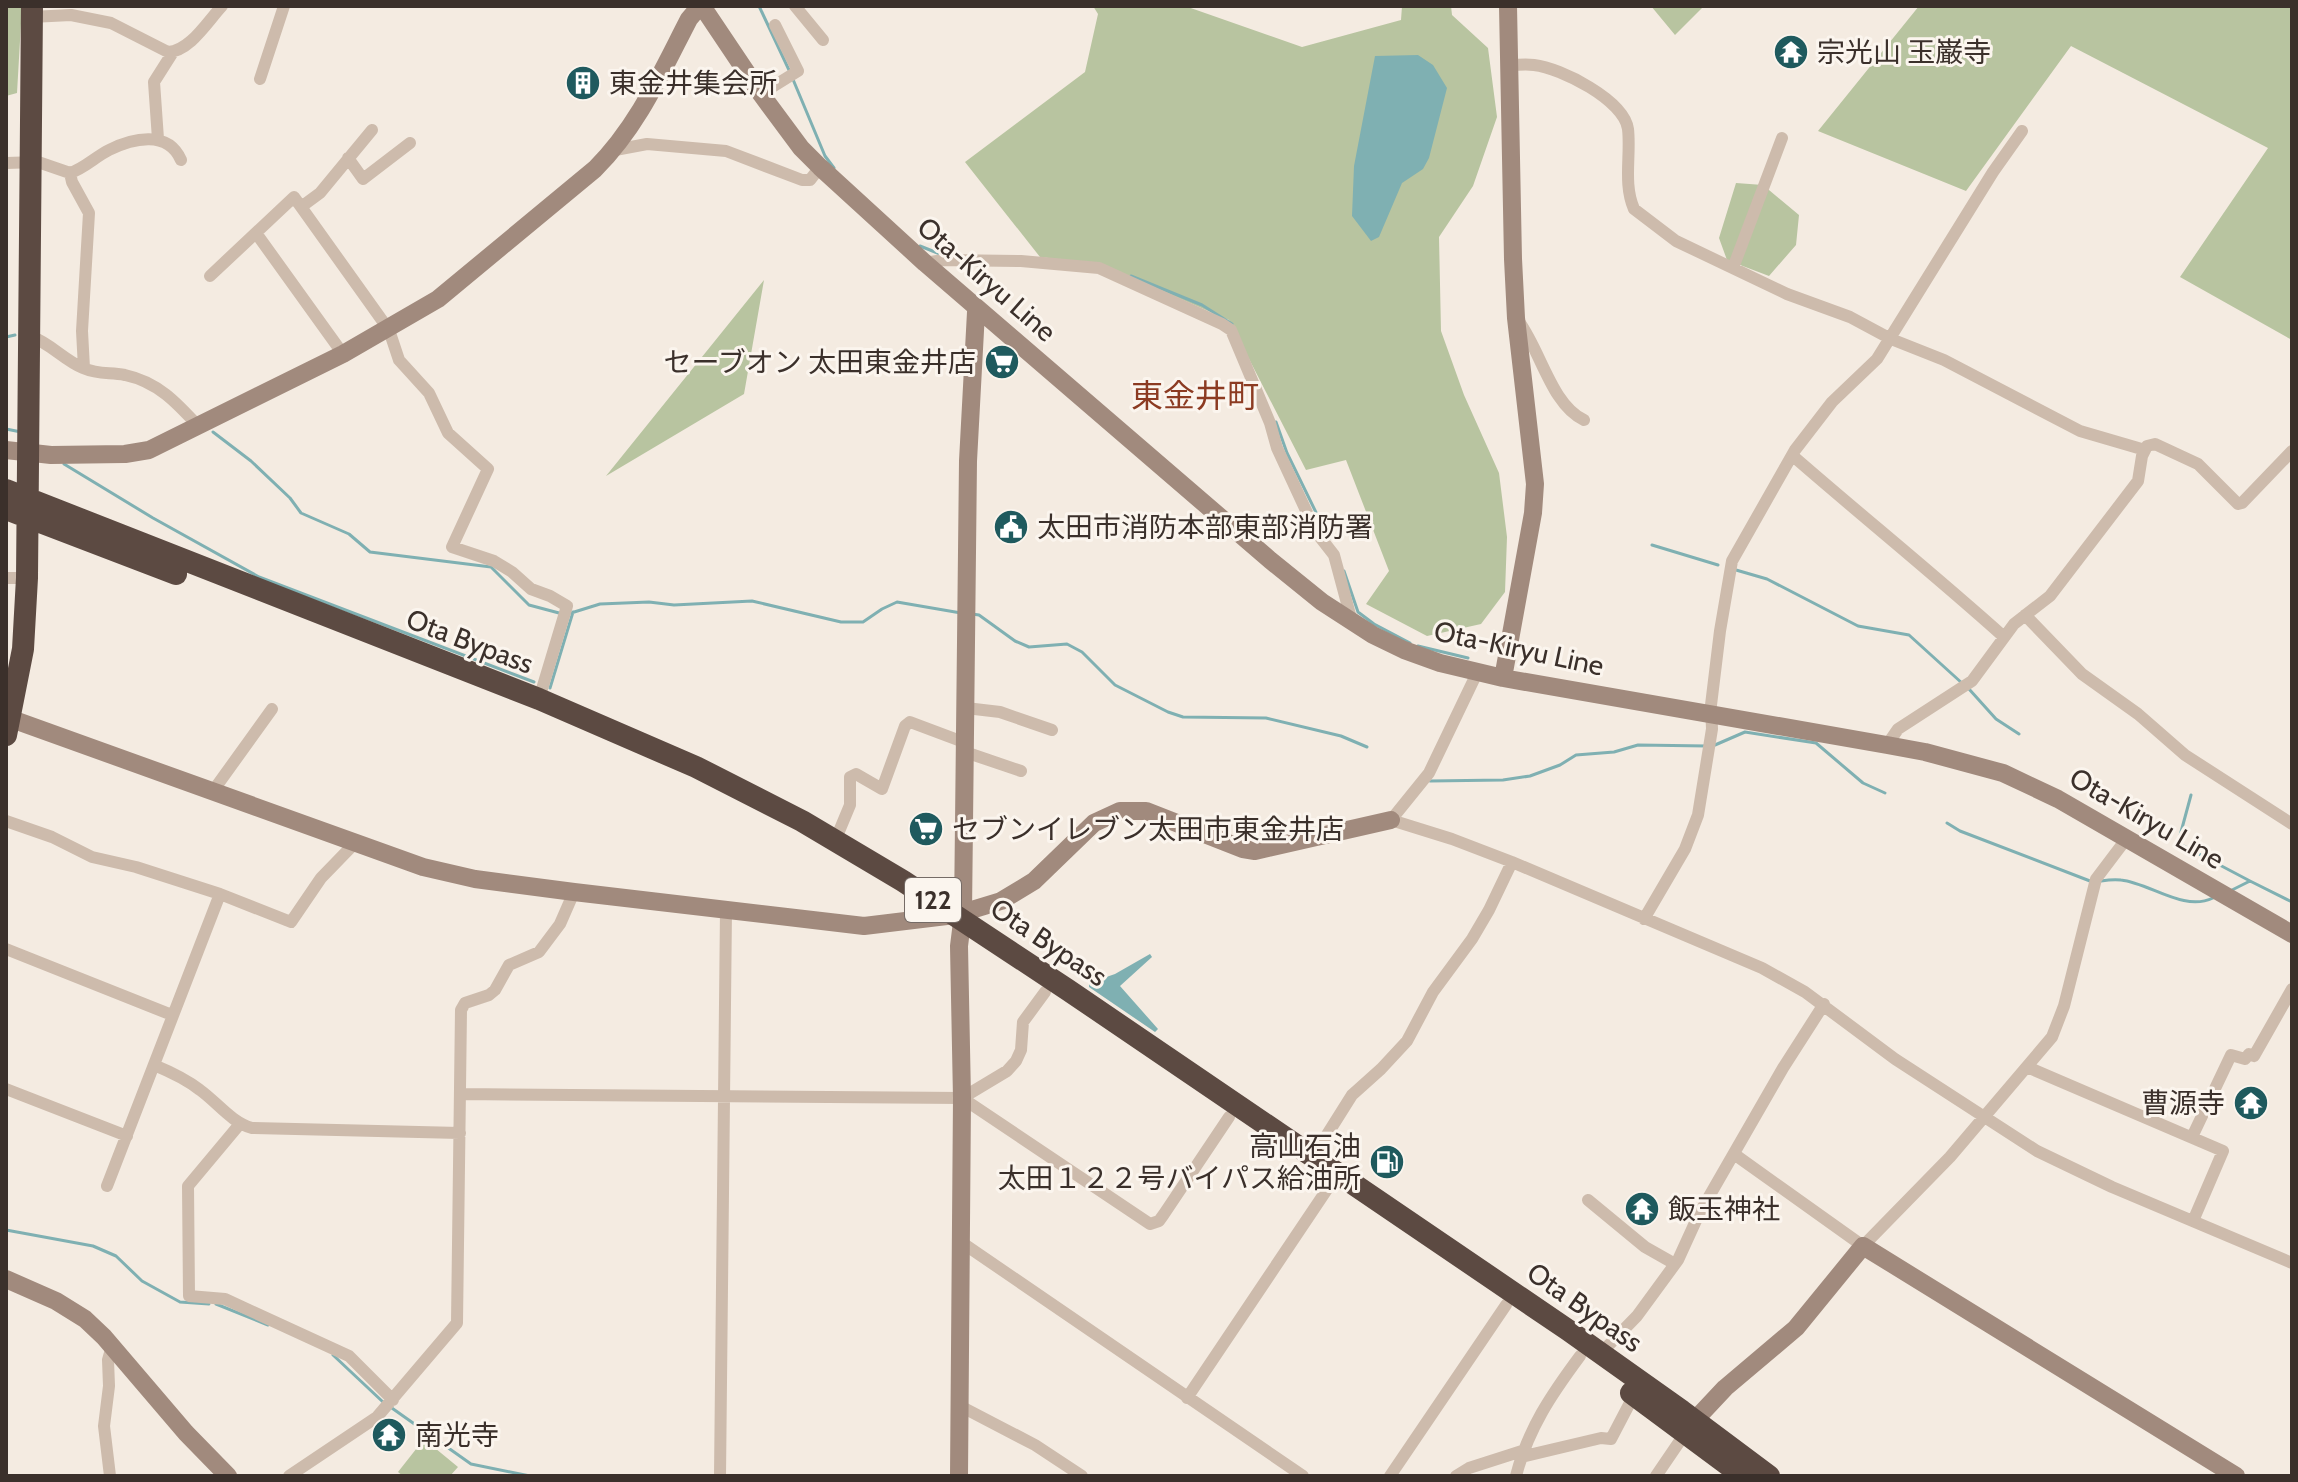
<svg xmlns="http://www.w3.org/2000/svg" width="2298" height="1482" viewBox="0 0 2298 1482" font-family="Cabin,'Noto Sans JP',sans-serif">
<rect width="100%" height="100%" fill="#f4ebe1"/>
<path fill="#b8c4a0" d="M 6,6 L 22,6 L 17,93 L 6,96 Z
M 1093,6 L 1185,6 L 1302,47 L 1401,20 L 1402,6 L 1451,6 L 1452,15 L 1488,48 L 1497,117 L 1473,186 L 1439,237 L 1441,331 L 1464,395 L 1499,473 L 1507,537 L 1505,592 L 1481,624 L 1427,636 L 1366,604 L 1389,571 L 1346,460 L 1306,470 L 1229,320 L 1100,264 L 1040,257 L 965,162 L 1085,72 L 1098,14 Z
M 1651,6 L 1704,6 L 1675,35 Z
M 1919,6 L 2292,6 L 2292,340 L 2180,277 L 2268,148 L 2071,46 L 1966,191 L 1818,131 Z
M 1736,183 L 1763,185 L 1799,215 L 1796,245 L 1769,276 L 1727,260 L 1719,238 Z
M 764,280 L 744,394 L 606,476 Z
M 424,1439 L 458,1467 L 450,1476 L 403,1476 L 398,1472 Z"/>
<path fill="#7fb0b2" d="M 1418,55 L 1433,65 L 1447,88 L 1429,158 L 1423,169 L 1402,183 L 1379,237 L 1371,241 L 1352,216 L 1354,166 L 1375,56 Z
M 1150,954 L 1152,957 L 1120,986 L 1158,1029 L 1155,1032 L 1089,987 L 1089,983 L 1115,974 Z"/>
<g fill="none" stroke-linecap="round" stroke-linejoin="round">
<path stroke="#7fb0b2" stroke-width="3" d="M 759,6 L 789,70
M 792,77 L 825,156 L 834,168
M 920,246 L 940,254 L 958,254
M 1131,276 L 1202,305 L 1232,324
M 6,337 L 15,335
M 1276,422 L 1287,453 L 1329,539
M 6,429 L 21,432
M 213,432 L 251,461 L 290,498 L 301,513 L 349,534 L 370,552 L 491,567 L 529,605 L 559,613
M 64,464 L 153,518 L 259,577 L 534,682
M 1652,545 L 1718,565
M 1736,570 L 1767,579 L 1858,626 L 1909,635 L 1963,684
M 1344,571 L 1358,612 L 1374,624 L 1410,643
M 571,613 L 600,604 L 649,602 L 674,605 L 752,601 L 841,622 L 863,622 L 882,609 L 897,602 L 961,613
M 972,614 L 979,615 L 1015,641 L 1029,647 L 1067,644 L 1082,652 L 1115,685 L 1168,712 L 1183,717 L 1266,718 L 1341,736 L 1367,747
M 1418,646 L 1468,658
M 550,688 L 573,612
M 1969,689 L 1996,719 L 2019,734
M 1715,745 L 1745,732 L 1816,743 L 1863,783 L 1885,793
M 1430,781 L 1503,780 L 1530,776 L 1560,765 L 1576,755 L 1614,752 L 1638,745 L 1707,746
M 2191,795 L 2178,843 L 2250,881
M 1947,823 L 1960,831 L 2090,881
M 2101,881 C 2107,880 2114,879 2121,880 C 2150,883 2183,912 2213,898
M 2232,890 L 2250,881 L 2292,902
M 6,1230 L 93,1246 L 116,1256 L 142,1281 L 180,1302 L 209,1304
M 216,1304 L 268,1325
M 333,1355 L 383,1402
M 389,1406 L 471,1464 L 530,1476"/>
<path stroke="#cdbbac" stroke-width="12" d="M 795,6 L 823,40
M 31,17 L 71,15 L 111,23 L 168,52 C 190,51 207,22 222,6
M 1510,65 C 1518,65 1526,64 1534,65 C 1561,68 1624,100 1628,129 C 1631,155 1623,184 1634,209 L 1676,241 L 1787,294 L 1850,317 L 1891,339 L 1944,360 L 2080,431 L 2145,450
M 260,79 L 284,6
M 761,94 L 798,71 L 775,25
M 158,139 L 154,82 L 173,52
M 615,150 L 647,144 L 726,151 L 802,180 L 810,180 L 820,167
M 348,158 L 363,179 L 410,143
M 6,163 L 38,162 L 70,173 C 85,168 95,157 109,150 C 133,138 168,130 181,160
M 70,173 L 72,182 L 89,213 L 82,331 L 84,368
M 301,207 L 320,193 L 372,130
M 256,233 L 343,354
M 925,263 L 943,260 L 1021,261 L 1099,268 L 1222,324 L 1231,330 L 1270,423 L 1277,448 L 1316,532 L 1334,555 L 1352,622
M 1733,268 L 1782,138
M 210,276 L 294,197 L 389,330 L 399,360 L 429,393 L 448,433 L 488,469 L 452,547 L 494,561 L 512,572 L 531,589 L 550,596 L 567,606 L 539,699
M 1517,319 C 1540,348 1551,405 1584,420
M 30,336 C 50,343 64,360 83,368 C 99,375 109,372 125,375 C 158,382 177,403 199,427
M 1793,456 C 1863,517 1935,575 2004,637
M 6,578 L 27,578
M 2025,615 L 2082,674 L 2138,714 L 2185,755 L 2292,824
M 1477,673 L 1429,773 L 1391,820 L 1452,839 L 1512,862 L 1762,968 L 1805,992 L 1895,1059 L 2037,1151 L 2112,1187 L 2292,1263
M 966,708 L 1000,712 L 1052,730
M 1887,745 L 1898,729 L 1972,681 L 2014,624 L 2050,596 L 2138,481 L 2142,456 L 2147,446 L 2155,444 L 2198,464 L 2238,504 L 2242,503 L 2292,451
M 965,752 L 1021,771
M 213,791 L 272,709
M 6,821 L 52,837 L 92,857 L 136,867 L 220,894 L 291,922 L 321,878 L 354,844
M 835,841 L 850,805 L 850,777 L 856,774 L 882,789 L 905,726 L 910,722 L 966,743
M 1644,919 L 1685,849 L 1698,815 L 1712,729 L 1711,705 L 1720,631 L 1732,561 L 1795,450 L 1832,402 L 1877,359 L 1993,172 L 2022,131
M 6,949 L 172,1015
M 154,1065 C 171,1072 186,1079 200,1090 C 218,1103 231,1122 252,1128 L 460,1133
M 2027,1067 L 2223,1151 L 2193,1221
M 6,1089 L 127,1136
M 461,1094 L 962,1098 L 1007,1071 L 1016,1061 L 1021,1050 L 1023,1022 L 1045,992
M 962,1098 L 1150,1224 L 1159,1221 L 1164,1214 L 1229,1117
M 239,1125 L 188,1186 L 189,1296 L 225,1299 L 349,1356 L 393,1400
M 2192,1137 L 2231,1055 L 2245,1059 L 2249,1054 L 2254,1056 L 2292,989
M 1734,1154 L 1863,1246 L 1950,1157 L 2052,1037 L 2064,1006 L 2096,879 L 2127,838
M 1313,1157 L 1352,1095 L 1381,1069 L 1407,1041 L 1433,992 L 1472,939 L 1489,910 L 1512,862
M 107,1186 L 220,894
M 1588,1200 L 1645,1247 L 1675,1264
M 961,1242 L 1303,1476
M 1600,1354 L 1637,1316 L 1678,1260 L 1699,1214 L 1783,1068 L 1824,1004
M 1187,1398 L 1330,1185
M 960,1406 L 1035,1445 L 1082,1476
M 1521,1457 L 1601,1438 L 1611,1439 L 1634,1395
M 110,1476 L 104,1426 L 109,1386 L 108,1360 L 112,1346
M 289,1476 L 377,1417 L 457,1323 L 461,1010 L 465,1003 L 489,995 L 495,990 L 509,965 L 539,952 L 560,924 L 574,892
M 720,1476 L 726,910
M 1390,1476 L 1506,1305
M 1456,1476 L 1469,1468 L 1522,1451
M 1516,1476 C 1528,1429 1551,1395 1580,1356
M 1656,1476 L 1688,1429"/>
<path stroke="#a18a7d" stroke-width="18" d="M 702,6 L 761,94 L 801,148 L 820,167 L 925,263 L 1270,560 L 1322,602 L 1373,635 L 1404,650 L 1440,663 L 1503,678 L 1887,745 L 1925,752 L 2003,773 L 2058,799 L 2292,934
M 6,450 L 51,455 L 125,454 L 149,450 L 343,354 L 438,299 L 595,169 C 638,126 661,73 689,19 L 700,6
M 1503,678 L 1533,513 L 1535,484 L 1516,318 L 1513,259 L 1508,6
M 6,717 L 423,867 L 475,879 L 574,892 L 864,926 L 955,915 L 1001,901 L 1034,881 L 1094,823 L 1120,811 L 1146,811 L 1243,849 L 1255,851 L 1391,820
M 6,1279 L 56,1301 L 85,1319 L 104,1337 L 186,1433 L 228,1476
M 1695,1420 L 1725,1388 L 1796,1328 L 1863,1246 L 2236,1476
M 959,1476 L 962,1098 L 959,946 L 963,914 L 968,461 L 976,312"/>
<path stroke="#5c4a42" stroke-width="22" d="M 6,490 L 539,699 L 696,767 L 802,821 L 903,881 L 1068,990 L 1568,1330 L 1682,1411 L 1769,1476
M 6,509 L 176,574
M 6,735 L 23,649 L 27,578 L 32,6
M 1631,1393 L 1743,1476"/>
</g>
<defs>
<g id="temple-disc" transform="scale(1.8)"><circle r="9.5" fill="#1f5a5e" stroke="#fbf5ee"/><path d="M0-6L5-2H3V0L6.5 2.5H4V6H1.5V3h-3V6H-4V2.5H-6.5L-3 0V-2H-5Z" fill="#fff"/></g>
<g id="building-disc" transform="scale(1.8)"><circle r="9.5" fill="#1f5a5e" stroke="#fbf5ee"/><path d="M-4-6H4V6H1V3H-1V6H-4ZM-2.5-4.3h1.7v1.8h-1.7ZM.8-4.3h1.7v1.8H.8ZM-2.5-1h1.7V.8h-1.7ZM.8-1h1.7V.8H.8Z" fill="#fff"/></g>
<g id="supermarket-disc" transform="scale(1.8)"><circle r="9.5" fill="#1f5a5e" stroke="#fbf5ee"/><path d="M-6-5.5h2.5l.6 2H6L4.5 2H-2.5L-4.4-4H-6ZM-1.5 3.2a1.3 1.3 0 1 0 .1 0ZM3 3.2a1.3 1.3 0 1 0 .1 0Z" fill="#fff"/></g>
<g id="civic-disc" transform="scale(1.8)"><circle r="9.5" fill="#1f5a5e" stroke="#fbf5ee"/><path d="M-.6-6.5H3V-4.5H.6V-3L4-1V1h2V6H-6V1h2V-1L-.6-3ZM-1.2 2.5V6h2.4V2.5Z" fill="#fff"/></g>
<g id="fuel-disc" transform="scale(1.8)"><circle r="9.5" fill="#1f5a5e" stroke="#fbf5ee"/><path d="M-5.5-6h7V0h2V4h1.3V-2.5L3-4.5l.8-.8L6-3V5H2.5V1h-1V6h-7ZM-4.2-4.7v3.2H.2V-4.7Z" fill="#fff"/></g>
</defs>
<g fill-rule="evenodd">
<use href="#temple-disc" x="1791" y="52"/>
<use href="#building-disc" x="583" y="83"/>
<use href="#supermarket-disc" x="1002" y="362"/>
<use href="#civic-disc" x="1011" y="527"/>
<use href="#supermarket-disc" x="926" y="829"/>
<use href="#temple-disc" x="2251" y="1103"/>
<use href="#fuel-disc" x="1387" y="1162"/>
<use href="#temple-disc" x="1642" y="1209"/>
<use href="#temple-disc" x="389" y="1435"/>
</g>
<g text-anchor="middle" stroke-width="6" stroke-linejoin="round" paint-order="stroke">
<rect fill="#fbf5ee" stroke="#756b66" stroke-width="2" x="905" y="878" width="56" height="44" rx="6"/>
<g font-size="26" font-weight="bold" fill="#3b302b">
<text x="933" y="909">122</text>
</g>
<g font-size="28" fill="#3b302b" stroke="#fbf5ee" text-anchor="start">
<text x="1817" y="62">宗光山 玉巌寺</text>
<text x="609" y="93">東金井集会所</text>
<text x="976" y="372" text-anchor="end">セーブオン 太田東金井店</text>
<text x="1037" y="537">太田市消防本部東部消防署</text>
<text x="952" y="839">セブンイレブン太田市東金井店</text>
<text x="2225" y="1113" text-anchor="end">曹源寺</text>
<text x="1361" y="1156" text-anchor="end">高山石油<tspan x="1361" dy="32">太田１２２号バイパス給油所</tspan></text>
<text x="1668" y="1219">飯玉神社</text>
<text x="415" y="1445">南光寺</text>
</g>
<g font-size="28" fill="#3b302b" stroke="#fbf5ee">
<text transform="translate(987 279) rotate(41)" y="10">Ota-Kiryu Line</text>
<text transform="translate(470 641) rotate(21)" y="10">Ota Bypass</text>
<text transform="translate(1519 648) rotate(12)" y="10">Ota-Kiryu Line</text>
<text transform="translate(2147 818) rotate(30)" y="10">Ota-Kiryu Line</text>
<text transform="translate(1049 942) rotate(34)" y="10">Ota Bypass</text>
<text transform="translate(1585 1307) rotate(35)" y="10">Ota Bypass</text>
</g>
<g font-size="32" fill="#8c3b22" stroke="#fbf5ee">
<text x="1195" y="407">東金井町</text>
</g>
</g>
<rect width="2298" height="1482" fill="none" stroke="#3b302b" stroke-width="16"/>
</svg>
